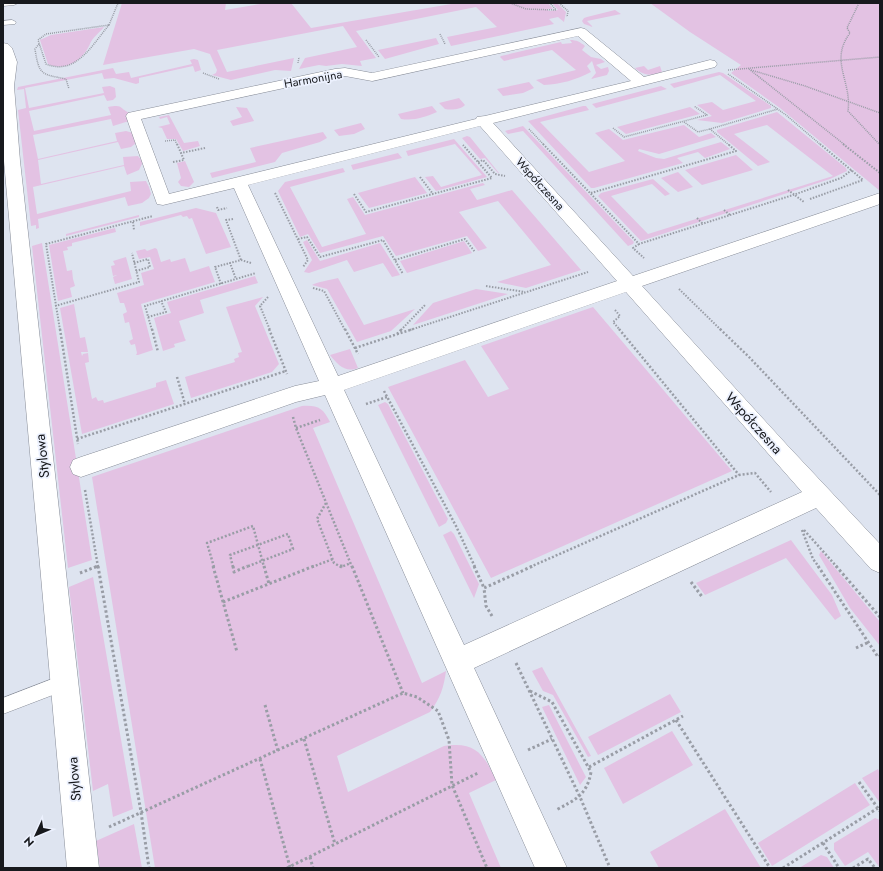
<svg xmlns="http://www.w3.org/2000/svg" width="883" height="871" viewBox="0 0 883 871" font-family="Jost,sans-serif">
<rect width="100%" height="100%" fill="#dee4f0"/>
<path fill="#e3c2e3" d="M 122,3 L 226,3 L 225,10 L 266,3 L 291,3 L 311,28 L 457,3 L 548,3 L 553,9 L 547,9 L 549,11 L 558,10 L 552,3 L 557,3 L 566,12 L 564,22 L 558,17 L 549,19 L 554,24 L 451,46 L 447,37 L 497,27 L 476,7 L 356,31 L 376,58 L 360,61 L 362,66 L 342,64 L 326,66 L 319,65 L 299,69 L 305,58 L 357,47 L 343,26 L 217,50 L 227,72 L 294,58 L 291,71 L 275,70 L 231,80 L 212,75 L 216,73 L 217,70 L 210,54 L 194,49 L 103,65 Z
M 650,3 L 880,3 L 880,191 L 780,108 L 731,73 L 741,65 L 690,32 Z
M 615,10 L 621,14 L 587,21 L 593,27 L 584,24 L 582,21 L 584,18 L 587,17 Z
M 104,27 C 100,32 92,38 90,44 C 83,60 66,72 48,64 L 40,40 L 51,35 Z
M 436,38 L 439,44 L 385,59 L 378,50 Z
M 570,40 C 577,40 580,42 585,46 L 582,50 L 591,57 L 601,59 L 605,62 L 596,65 L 601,69 L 608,67 L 609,71 L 607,75 L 591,79 L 596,73 L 592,61 L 587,66 L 591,72 C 576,80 561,84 544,85 L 536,80 L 576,70 L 552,50 L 504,61 L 500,57 L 501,56 L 561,42 L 562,44 L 572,43 Z
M 194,59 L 198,60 L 201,70 L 195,72 L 193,66 L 139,78 L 139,83 L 136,84 L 114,78 L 104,79 L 102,73 L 25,88 L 29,108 L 104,93 L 102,87 L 110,86 L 115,88 L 116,97 L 113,100 L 107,101 L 104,95 L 29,111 L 34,131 L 111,115 L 108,107 C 124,104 118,108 130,113 L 129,121 L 113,126 L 111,119 L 33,135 L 38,159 L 117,141 L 115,133 L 126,131 L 133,133 L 136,143 L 131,147 L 121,149 L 118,142 L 38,160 L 41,184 L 124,165 L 123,157 L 138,156 L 143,162 L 139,170 L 127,175 L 124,166 L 33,187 L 37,214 L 131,191 L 130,182 L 146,181 L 149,187 L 151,194 L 149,198 L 142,203 L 128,206 L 125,197 L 38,219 L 39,228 L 36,229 L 36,225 L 31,226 L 18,110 L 26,108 L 24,89 L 17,90 L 18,87 L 113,68 L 116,74 L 129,72 L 131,78 L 192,64 L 190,60 Z
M 644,66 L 648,70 L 660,66 L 662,72 C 651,76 644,76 635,68 Z
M 719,72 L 723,73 L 771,106 L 771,108 L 722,123 L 697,120 L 712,116 L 697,105 L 712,102 L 723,110 L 756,101 L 720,75 L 674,88 L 670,84 Z
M 529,82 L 534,88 L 523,93 L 503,96 L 497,89 Z
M 661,86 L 667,89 L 596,108 L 592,104 Z
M 459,98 L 465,105 C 460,110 451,110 445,109 L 439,103 Z
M 432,106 L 437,112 C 425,117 414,121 401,119 L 398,114 Z
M 583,106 L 586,106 L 589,110 L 540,122 L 589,172 L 625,161 L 595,133 L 609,129 L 623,140 L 684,125 L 699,137 L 711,133 L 716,137 L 659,154 L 639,149 L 638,151 L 656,158 L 664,159 L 721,142 L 730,149 L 705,158 L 698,152 L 677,158 L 683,163 L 594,188 L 591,188 L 528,121 Z
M 236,107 L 247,108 L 254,121 L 233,126 L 230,121 L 242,117 Z
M 690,107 L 700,114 L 626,134 L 617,127 Z
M 777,112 L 846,168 L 847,171 L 830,179 L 641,241 L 598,196 L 601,193 L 653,179 L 670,194 L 665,196 L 652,184 L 611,196 L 648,234 L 833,176 L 767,125 L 734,134 L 770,162 L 758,166 L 717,132 L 717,130 Z
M 169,115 L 184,143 L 198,141 L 200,146 L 183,151 L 176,139 L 167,139 L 162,128 L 158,127 L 170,124 L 167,117 L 160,119 L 159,117 Z
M 361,123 L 365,129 L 354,134 L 339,136 L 334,130 Z
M 523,126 L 634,242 L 633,244 L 628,246 L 523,131 L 508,134 L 505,131 Z
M 323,132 L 327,138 L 320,142 L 282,153 L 275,162 L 212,178 L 210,173 L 256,162 L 250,148 Z
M 467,136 L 470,137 L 499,173 L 498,173 L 485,158 L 480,159 L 462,138 Z
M 454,139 L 487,177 L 436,191 L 425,177 L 433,176 L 441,187 L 482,175 L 455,144 L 408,156 L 406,151 Z
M 398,153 L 402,158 L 353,170 L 351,165 Z
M 736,155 L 753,170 L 702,185 L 685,170 Z
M 185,161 L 194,182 L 189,187 L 181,186 L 178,182 L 181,178 L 177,163 Z
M 343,168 L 345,172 L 290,187 L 322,247 L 366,234 L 347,199 L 353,197 L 365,215 L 483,183 L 485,185 L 470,189 L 477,200 L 512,190 L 581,270 L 526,288 L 497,282 L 551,265 L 498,201 L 459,212 L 487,248 L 478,251 L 467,236 L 396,256 L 383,236 L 320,253 L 308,234 L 300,237 L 278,191 L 285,182 Z
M 678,172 L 693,187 L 678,192 L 661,178 Z
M 415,177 L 427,193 L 369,208 L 358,193 Z
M 196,208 L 216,213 L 231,247 L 206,254 L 192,218 L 189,219 L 187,216 L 183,217 L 181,215 L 140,226 L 140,222 Z
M 139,215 L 139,217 L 66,236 L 66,234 Z
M 115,228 L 116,232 L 72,243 L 72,246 L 67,247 L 68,250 L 63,251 L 67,271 L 72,270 L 73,279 L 69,280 L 73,279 L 75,286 L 70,288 L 72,297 L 58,301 L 49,245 Z
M 307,240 L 320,261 L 380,243 L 400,275 L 392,277 L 383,263 L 354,272 L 347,260 L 309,273 L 304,272 L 312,260 L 303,242 Z
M 464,241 L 472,253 L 407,273 L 400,261 Z
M 42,243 L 92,560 L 68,568 L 32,246 Z
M 155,248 L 157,249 L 161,262 L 170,259 L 171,262 L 185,258 L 190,272 L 209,266 L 215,282 L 141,304 L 153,350 L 138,355 L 136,355 L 137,353 L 135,344 L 131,345 L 129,341 L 133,339 L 129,322 L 125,323 L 123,314 L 127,312 L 124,303 L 120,303 L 117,293 L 144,285 L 141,273 L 154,269 L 150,257 L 139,259 L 136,251 L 145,249 L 147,251 Z
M 126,257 L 132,279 L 115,284 L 113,277 L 117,275 L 113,276 L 111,266 L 115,265 L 113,261 Z
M 255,276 L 258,283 L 200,300 L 204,313 L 179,321 L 185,339 L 186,340 L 185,341 L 174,344 L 175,347 L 163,351 L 154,318 L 171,313 L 167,302 Z
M 338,278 L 364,325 L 415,309 L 391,331 L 357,342 L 327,289 L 312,285 C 316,282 331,280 338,278 Z
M 476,289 L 508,294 L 413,325 L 433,303 Z
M 263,297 L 255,306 L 279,364 L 272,372 L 191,398 L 185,377 L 235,362 L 234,359 L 239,357 L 238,353 L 242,352 L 226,307 Z
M 74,304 L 80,338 L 85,337 L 88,352 L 81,352 L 82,356 L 83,354 L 88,353 L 89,362 L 85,363 L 92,399 L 96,397 L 98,401 L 103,400 L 104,403 L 156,387 L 156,383 L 166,380 L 174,404 L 82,434 L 60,308 Z
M 593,307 L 732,471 L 491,578 L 388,387 L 465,360 L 488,397 L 509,389 L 481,346 Z
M 350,349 L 358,368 C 345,373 338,365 330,355 Z
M 385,402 L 388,404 L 448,519 L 446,523 L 439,527 L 378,405 Z
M 302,406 C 318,405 323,408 330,422 L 313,428 L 422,683 L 446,671 C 444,687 440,699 430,712 L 337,756 L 348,792 L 444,746 C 475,741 484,754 496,780 L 469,793 L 501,868 L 155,868 L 92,477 Z
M 451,531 L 454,534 L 479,584 L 474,598 L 443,535 Z
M 791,540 L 832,595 L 841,616 L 835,620 L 786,558 L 705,595 L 696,583 Z
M 821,551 L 880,622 L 880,646 L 850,608 L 819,555 Z
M 93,577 L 133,809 L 113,817 L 108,784 L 93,791 L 69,587 Z
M 542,667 L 591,756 L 588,757 L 553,695 L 543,691 L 532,671 Z
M 670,694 L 681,712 L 598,755 L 588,737 Z
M 549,705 L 586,777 L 580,785 L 542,707 Z
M 672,731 L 693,765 L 623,804 L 604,768 Z
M 878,769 L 880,773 L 880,803 L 862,778 Z
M 855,783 L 870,805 L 772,866 L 758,843 Z
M 725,809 L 761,868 L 659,868 L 650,852 Z
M 875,818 L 880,820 L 880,868 L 868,852 L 845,866 L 834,850 L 834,843 Z
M 134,824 L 142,868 L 100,868 L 96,841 Z
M 821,855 L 827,857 L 834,868 L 799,868 Z"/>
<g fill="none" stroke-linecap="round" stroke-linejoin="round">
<g stroke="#888d98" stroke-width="1">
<path id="lane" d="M 3,3 L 18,3 L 14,5 L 3,6 Z
M 12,20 L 16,22 L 15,24 L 3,25 L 3,21 Z
M 65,674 L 71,676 L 73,682 L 71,688 L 3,714 L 3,698 Z"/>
</g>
<g stroke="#888d98" stroke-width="1">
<path id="street" d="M 581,28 L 585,29 L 644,77 L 710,60 L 715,61 L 717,64 L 715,67 L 493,123 L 633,276 L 880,193 L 880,204 L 642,286 L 787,445 L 880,544 L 880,573 L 871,569 L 816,508 L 474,668 L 567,868 L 535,868 L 325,395 L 296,402 L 81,477 L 73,474 L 70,467 L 73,460 L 81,457 L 295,386 L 319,381 L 234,188 L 163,205 L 157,204 L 126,116 L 128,113 L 335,69 L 345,68 L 372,73 ZM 578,36 L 631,81 L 485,116 L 477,117 L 476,119 L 169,194 L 141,119 L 335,77 L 345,76 L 372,81 ZM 480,126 L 617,281 L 338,376 L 248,185 ZM 626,292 L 802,492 L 464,645 L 344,390 Z"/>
</g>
<g stroke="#888d98" stroke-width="1">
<path id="secondary" d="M 3,43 L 8,44 L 12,48 L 17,62 L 14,86 L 20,161 L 99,868 L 67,868 L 4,161 Z"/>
</g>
<path stroke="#999da6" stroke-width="1.5" stroke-dasharray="1 1" stroke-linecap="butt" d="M 510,3 L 526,9 L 556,10 L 550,3
M 559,3 L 568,11 L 567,17
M 859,3 L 847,28 L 850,33 C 829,61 852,81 848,111 L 880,145
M 109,25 C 92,45 76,76 46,64 L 38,40 L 46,34 Z
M 109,25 L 118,3
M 440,34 L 445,44
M 366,40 L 379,57
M 39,44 L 35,49 C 39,75 41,74 66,79 L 69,89
M 298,63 L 299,57
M 749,69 L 845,145
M 728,70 L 880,57
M 751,70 L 805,86 L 880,113
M 203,73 L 219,79
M 728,74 L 786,115 L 821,145
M 684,122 L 698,132 L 710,129
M 613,128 L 624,137 L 707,115 L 694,106
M 529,129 L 544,145
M 165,141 L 175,140 L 177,145
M 729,145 L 710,129 L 778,109"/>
<path stroke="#999da6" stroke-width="2" stroke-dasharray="1.5 1.5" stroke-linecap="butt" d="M 177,144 L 181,153 L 205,148
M 543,144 L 639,244 L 793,195 L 841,178 L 852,170
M 843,144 L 880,173
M 173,162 L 184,160 L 181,153
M 478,162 L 483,160 L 495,174 L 505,176
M 420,177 L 433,194
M 788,190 L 804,202
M 275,193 L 308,260 L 303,267
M 591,193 L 736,151 L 728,144
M 354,194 L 366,212 L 492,178 L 463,145
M 810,199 L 863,180 L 820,144
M 217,207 L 218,210 L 227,208
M 724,210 L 730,215
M 697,218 L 703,224
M 233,219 L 226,220 L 241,260
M 133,222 L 134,230
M 298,239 L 307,237 L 320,257 L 383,240 L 403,274
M 639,244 L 633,248 L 644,258
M 395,260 L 465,239 L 475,252
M 134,263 L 148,259 L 150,267 L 136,271
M 251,263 L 241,260 L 230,263 L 236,279 L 256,273
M 221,284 L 215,267 L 230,263
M 486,286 L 525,292
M 313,288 L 324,291 L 345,330
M 679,289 L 721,330
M 268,297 L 260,306 L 270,330
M 55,306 L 139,282 L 132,253
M 615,310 L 620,316 L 613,322 L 620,330
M 148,317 L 166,312 L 161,301
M 60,330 L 46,244 L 153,216
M 152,330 L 145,306 L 236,279
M 401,330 L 425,305
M 410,330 L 588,272"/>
<path stroke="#999da6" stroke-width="2.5" stroke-dasharray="2 2" stroke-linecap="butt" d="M 60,329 L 78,444
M 152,329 L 158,352
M 269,329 L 287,374
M 345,329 L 358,354
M 619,329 L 739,475
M 720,329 L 749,357 L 880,495
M 397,334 L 402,329
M 355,348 L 413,329
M 177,377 L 185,404
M 384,391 L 456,526 L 475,567
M 366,404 L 387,397
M 293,417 L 296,428 L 352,567
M 296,428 L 320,420
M 77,439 L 286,371
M 85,490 L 98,567
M 326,503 L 317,519 L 334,563 L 341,567 L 351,563
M 802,530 L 813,559 L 819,567
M 804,530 L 837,567
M 95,567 L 99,566
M 214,567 L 207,543 L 253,526 L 264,567
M 233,567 L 230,555 L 288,534 L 293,549 L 246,567
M 312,567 L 333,559
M 530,567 L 739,475 L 755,473 L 771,492"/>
<path stroke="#999da6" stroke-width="3" stroke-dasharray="2.5 2.5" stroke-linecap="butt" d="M 98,566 L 141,812 L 149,868
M 213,566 L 237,652
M 233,566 L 234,572 L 248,566
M 264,566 L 269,584
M 340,566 L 343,566
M 352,566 L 403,693
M 474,566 L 484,588
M 818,566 L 878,657 L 880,656
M 836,566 L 880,617
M 80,573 L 98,566
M 691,582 L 703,598
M 223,602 L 314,566
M 492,616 L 486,606 L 484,588 L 533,566
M 856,648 L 869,642
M 516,663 L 580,797 L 610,868
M 530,691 L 552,702 L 591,772 C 587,795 575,800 556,810
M 265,705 L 278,751
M 676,720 L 770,868
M 304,739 L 335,844
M 528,750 L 552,739
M 260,759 L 290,867
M 589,767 L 683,716
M 859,782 L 880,811
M 109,827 L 403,693 L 417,697 L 438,711 L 449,740 L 452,785 L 487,868
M 823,843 L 839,868
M 310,857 L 313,868
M 287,868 L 478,773
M 783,868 L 878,808
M 853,868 L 868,859 L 875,868"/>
<use href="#lane" fill="#fff" fill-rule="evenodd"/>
<use href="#street" fill="#fff" fill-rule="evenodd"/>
<use href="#secondary" fill="#fff" fill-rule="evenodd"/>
</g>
<g text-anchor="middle" stroke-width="3.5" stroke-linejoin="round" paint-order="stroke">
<g font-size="12" fill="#17191d" stroke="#ecf1fe">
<text transform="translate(313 79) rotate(-10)" y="4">Harmonijna</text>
<text transform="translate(540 184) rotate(48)" y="4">Współczesna</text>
</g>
<g font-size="14" fill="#17191d" stroke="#ecf1fe">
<text transform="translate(754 423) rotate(48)" y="5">Współczesna</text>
<text transform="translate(42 456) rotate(-96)" y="5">Stylowa</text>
<text transform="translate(74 779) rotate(-95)" y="5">Stylowa</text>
</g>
</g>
<rect width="883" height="871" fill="none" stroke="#17191d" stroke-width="8"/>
<g transform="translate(36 835) rotate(226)" stroke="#ecf1fe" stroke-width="3" paint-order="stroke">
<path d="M0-3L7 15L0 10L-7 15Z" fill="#17191d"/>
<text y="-6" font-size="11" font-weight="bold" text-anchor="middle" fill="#17191d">N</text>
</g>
</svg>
